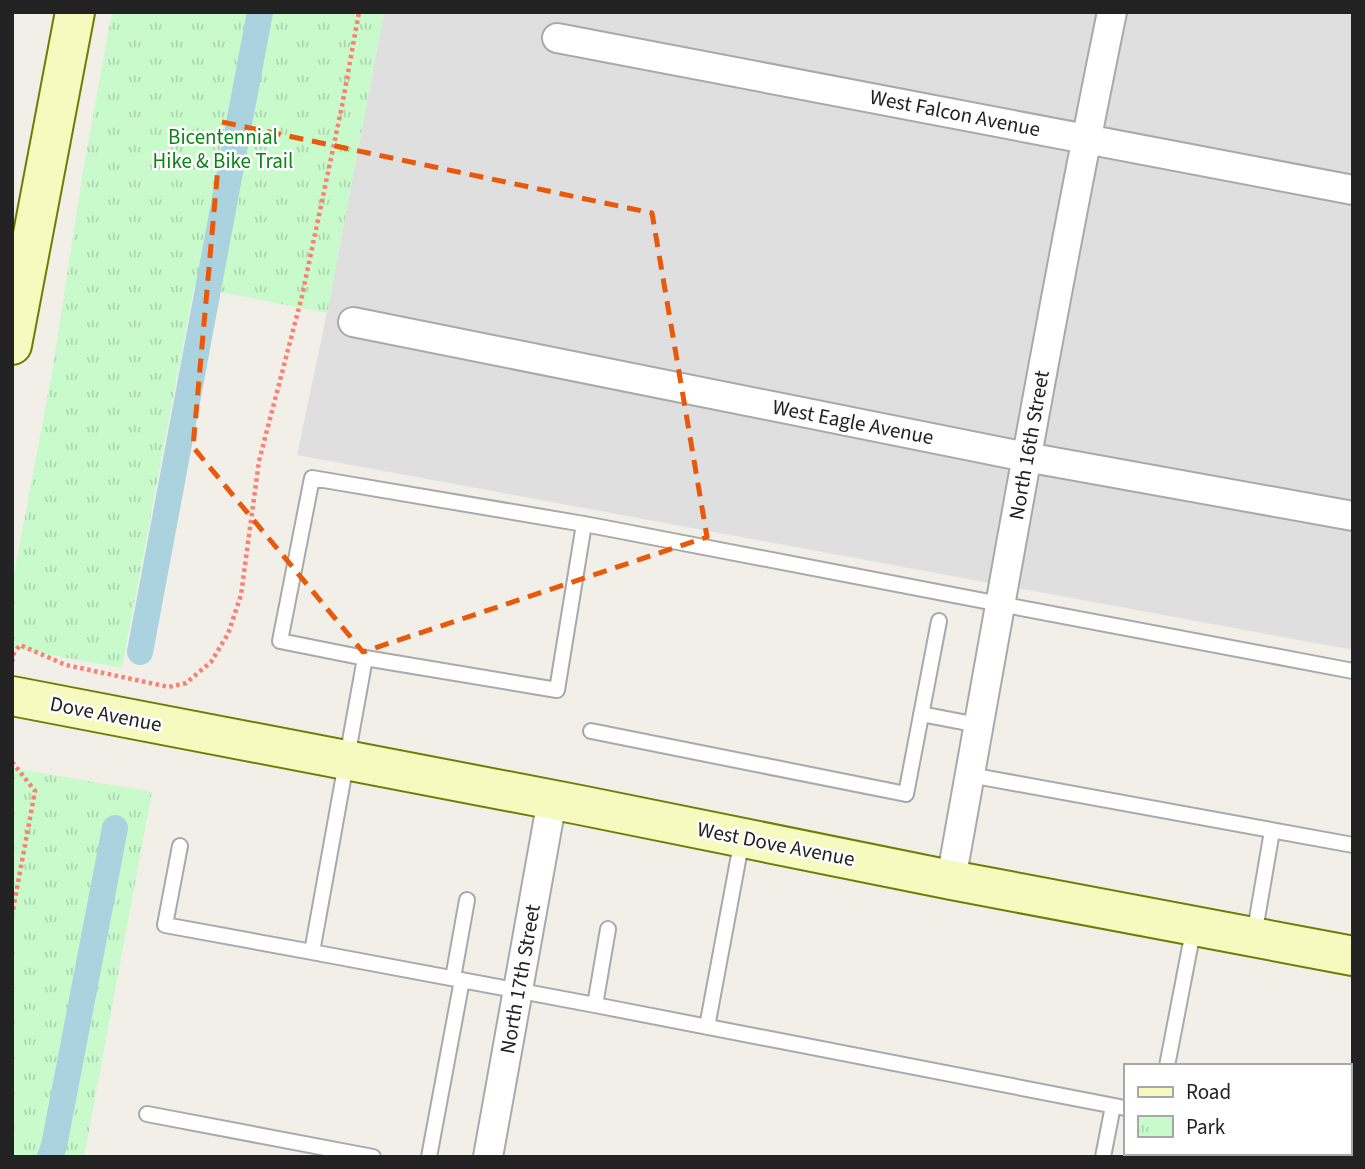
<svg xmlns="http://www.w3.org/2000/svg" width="1365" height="1169" viewBox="0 0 1365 1169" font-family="'Source Sans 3',sans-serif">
<defs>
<pattern id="park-tufts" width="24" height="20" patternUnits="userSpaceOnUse" patternTransform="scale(1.75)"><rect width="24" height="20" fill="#c8facc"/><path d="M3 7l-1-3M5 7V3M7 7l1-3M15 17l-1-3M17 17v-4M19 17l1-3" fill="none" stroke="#acd6af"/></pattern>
</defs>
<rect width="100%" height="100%" fill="#f2efe9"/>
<path fill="#e0dfdf" d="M 384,12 L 1353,12 L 1353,650 L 297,455 L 327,313 Z"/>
<path fill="url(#park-tufts)" d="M 112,12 L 384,12 L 327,313 L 194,287 L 122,668 L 12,648 L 12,585 L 53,367 L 83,171 Z
M 12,768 L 152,792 L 84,1157 L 12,1157 Z"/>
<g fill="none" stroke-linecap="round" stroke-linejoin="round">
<path stroke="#aad3df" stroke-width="26" d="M 140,652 L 260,12
M 50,1157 L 54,1146 L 115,828"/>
<g stroke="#a9a9a9" stroke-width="18">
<path id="lane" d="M 584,524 L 557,690 L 365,658 L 280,641 L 312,478 L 584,524 L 600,527 L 1000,604 L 1353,671
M 365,658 L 312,952 L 595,1005 L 1125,1108
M 921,714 L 978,725
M 591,731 L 906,794 L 939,621
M 970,775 L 1353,845
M 180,846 L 165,925 L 312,952
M 1254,936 L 1272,831
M 453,978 L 467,900
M 595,1005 L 608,929
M 707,1027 L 742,839
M 1167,1066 L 1194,926
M 147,1114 L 373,1157
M 1349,1151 L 1353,1152
M 429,1157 L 462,980
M 1103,1157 L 1113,1106"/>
</g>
<g stroke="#a9a9a9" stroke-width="32">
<path id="street" d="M 557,38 L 1353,190
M 353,322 L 1026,457 L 1353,516
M 951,880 C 1003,590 1053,300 1112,12
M 488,1157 L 552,800"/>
</g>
<g stroke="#707d05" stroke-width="42">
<path id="secondary" d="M 12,345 L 75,12
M 12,696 L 580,805 L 951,880 L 1353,956"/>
</g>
<path stroke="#fa8072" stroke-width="4.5" stroke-dasharray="3.5 3.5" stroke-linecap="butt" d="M 12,662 L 14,653 L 20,645 L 66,665 L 169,687 L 186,683 L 211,662 L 228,634 L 241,595 L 259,461 L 302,296 L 342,106 L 359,12
M 12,762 L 35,791 L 12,915"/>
<use href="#lane" stroke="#fff" stroke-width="14"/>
<use href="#street" stroke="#fff" stroke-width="28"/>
<use href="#secondary" stroke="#f7fabf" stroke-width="38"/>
</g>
<path fill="none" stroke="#e8590c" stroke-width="5" stroke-dasharray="14 9" stroke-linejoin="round" d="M 222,122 L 652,213 L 707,537 L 363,652 L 193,447 Z"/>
<g text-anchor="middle" stroke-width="5" stroke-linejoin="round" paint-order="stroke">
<g font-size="21" fill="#222" stroke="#fff">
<text transform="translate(955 113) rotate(11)" y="7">West Falcon Avenue</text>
<text transform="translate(853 422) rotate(11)" y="7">West Eagle Avenue</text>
<text transform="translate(1029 445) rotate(-80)" y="7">North 16th Street</text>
<text transform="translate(106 714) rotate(11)" y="7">Dove Avenue</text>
<text transform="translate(776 844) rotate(11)" y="7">West Dove Avenue</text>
<text transform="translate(520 979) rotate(-80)" y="7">North 17th Street</text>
</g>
<g font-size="21" fill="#0c8416" stroke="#fff">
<text x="223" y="144">Bicentennial<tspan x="223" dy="24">Hike &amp; Bike Trail</tspan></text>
</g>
</g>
<rect width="1365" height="1169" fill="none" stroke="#222222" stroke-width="28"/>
<rect x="1124" y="1064" width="228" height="91" fill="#ffffff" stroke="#a7a7a7" stroke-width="2"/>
<rect x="1138" y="1087" width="35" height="10" fill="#f7fabf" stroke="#a7a7a7" stroke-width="2"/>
<text x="1186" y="1099" font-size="21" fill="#222222">Road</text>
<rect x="1138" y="1116" width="35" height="21" fill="url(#park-tufts)" stroke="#a7a7a7" stroke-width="2"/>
<text x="1186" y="1134" font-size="21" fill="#222222">Park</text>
</svg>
